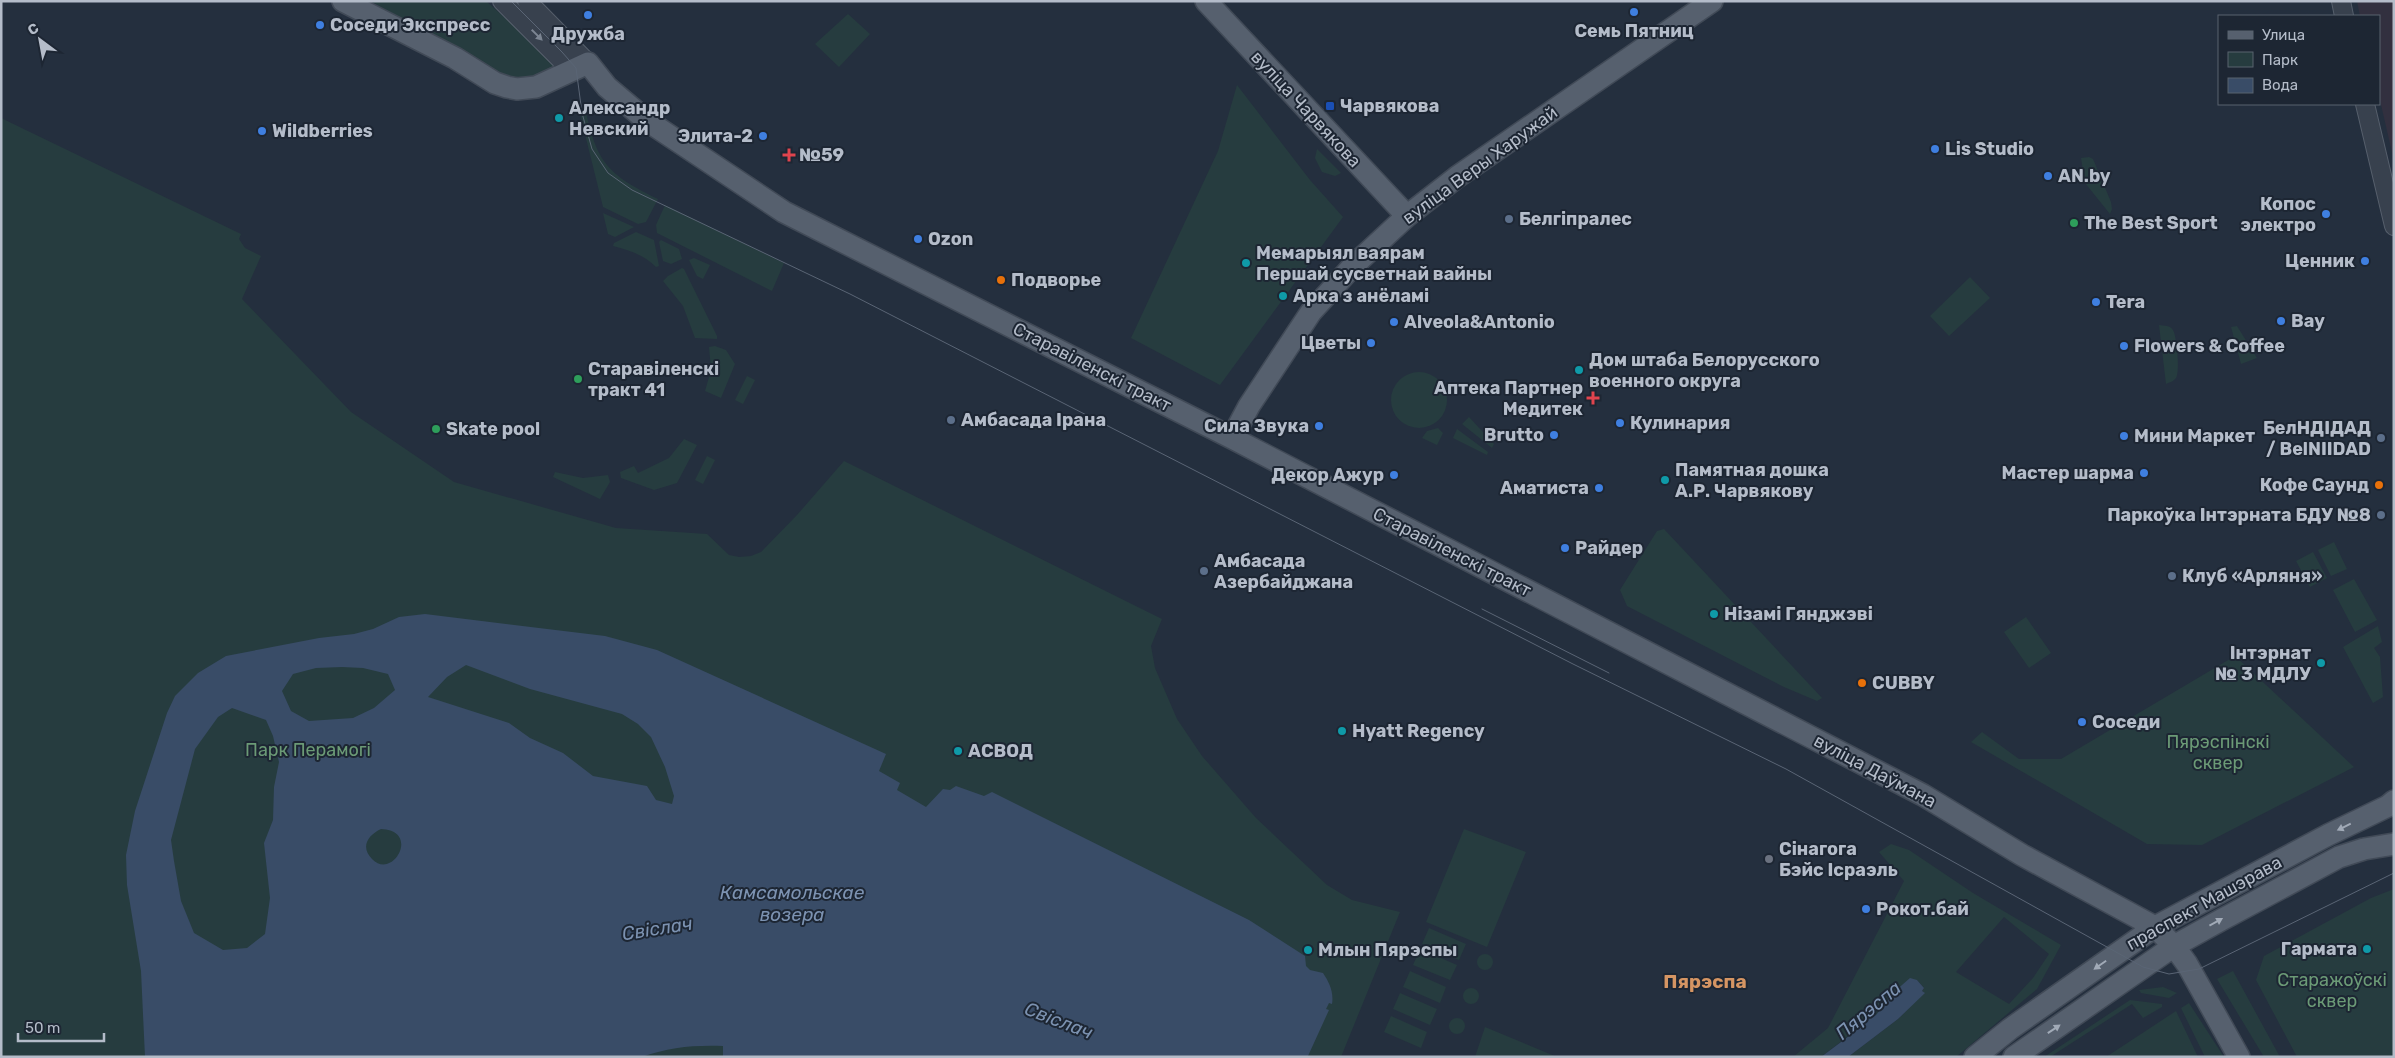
<svg xmlns="http://www.w3.org/2000/svg" width="2395" height="1058" viewBox="0 0 2395 1058" font-family="Rubik,sans-serif">
<rect width="100%" height="100%" fill="#242f3e"/>
<path fill="#32303f" d="M 2357,1 L 2394,1 L 2394,161 L 2379,96 L 2379,16 L 2360,16 Z"/>
<path fill="#263c3f" fill-rule="evenodd" d="M 370,1 L 486,1 L 546,54 L 555,67 L 535,77 L 508,77 Z
M 848,14 L 870,34 L 839,67 L 815,44 Z
M 1237,85 L 1310,180 L 1343,217 L 1220,385 L 1131,338 L 1218,151 Z
M 581,107 L 585,108 C 597,163 607,174 658,199 L 646,222 L 638,224 L 603,207 L 580,114 Z
M 1,118 L 241,234 L 239,239 L 245,248 L 261,256 L 242,299 L 351,412 L 454,482 L 616,528 L 707,534 L 729,555 L 739,557 L 751,556 L 761,552 L 797,515 L 844,461 L 1162,619 L 1151,646 L 1155,668 L 1177,719 L 1202,756 L 1256,818 L 1327,885 L 1352,900 L 1400,912 L 1341,1057 L 1,1057 Z
M 1317,149 L 1341,173 L 1335,176 L 1322,172 L 1315,158 Z
M 2089,157 L 2093,159 L 2111,202 L 2112,209 L 2110,214 L 2085,183 L 2081,158 Z
M 665,205 L 784,263 L 772,291 L 657,233 L 656,225 Z
M 603,213 L 634,227 L 615,237 L 608,234 Z
M 636,232 L 654,240 L 659,266 L 656,267 C 644,255 629,250 613,246 L 614,243 Z
M 661,240 L 679,249 L 682,259 L 671,264 L 663,261 L 659,242 Z
M 694,258 L 710,265 L 703,279 L 697,276 L 689,260 Z
M 682,268 L 684,269 L 717,336 L 717,339 L 695,338 L 683,306 L 663,281 L 668,276 Z
M 1970,277 L 1990,298 L 1949,336 L 1930,316 Z
M 2159,325 C 2164,326 2170,325 2173,330 C 2177,337 2180,372 2176,378 C 2173,382 2170,382 2166,384 Z
M 2237,326 L 2257,358 L 2241,364 L 2231,327 Z
M 715,346 L 726,350 L 735,364 L 721,398 L 705,391 L 711,370 L 709,347 Z
M1391 400a28 28 0 1 1 56 0a28 28 0 1 1-56 0Z
M 747,376 L 755,380 L 743,404 L 735,400 Z
M 1469,417 L 1494,444 L 1492,448 L 1462,424 Z
M 1438,428 L 1443,433 L 1437,445 L 1422,438 L 1427,431 Z
M 1457,429 L 1488,452 L 1487,455 L 1453,438 Z
M 684,439 L 697,445 L 677,483 L 654,490 L 621,478 L 620,472 L 634,466 L 638,473 L 669,458 Z
M 707,456 L 715,460 L 703,484 L 695,480 Z
M 555,472 L 583,478 L 608,475 L 610,482 L 600,499 L 553,477 Z
M 1664,529 L 1822,698 L 1817,701 L 1784,687 L 1627,606 L 1620,590 L 1657,531 Z
M 2334,542 L 2347,569 L 2331,576 L 2318,550 Z
M 2313,552 L 2327,578 L 2310,587 L 2296,561 Z
M 2354,579 L 2377,620 L 2355,632 L 2333,590 Z
M 2026,617 L 2051,653 L 2029,668 L 2004,632 Z
M 2378,626 L 2382,642 L 2374,648 L 2380,657 L 2383,697 L 2373,703 L 2343,647 Z
M 2235,656 L 2354,767 L 2202,845 L 2147,844 L 1971,742 L 1982,732 L 2019,759 L 2061,759 Z
M 1464,829 L 1526,852 L 1487,947 L 1426,922 Z
M 1891,844 L 1909,850 L 1973,893 L 2061,945 L 2037,989 L 1956,1057 L 1848,1057 L 1898,1019 L 1924,993 L 1922,991 L 1924,988 L 1917,980 L 1894,992 L 1876,1015 L 1863,1023 L 1861,1026 L 1821,1057 L 1793,1057 L 1828,1028 L 1904,881 L 1879,852 ZM 2004,917 L 2049,954 L 2033,978 L 2009,1004 L 1956,972 Z
M 2394,889 L 2394,1057 L 2297,1057 L 2256,980 L 2264,956 L 2371,898 Z
M 1429,928 L 1466,944 L 1459,960 L 1422,944 Z
M 1420,949 L 1457,965 L 1450,980 L 1413,965 Z
M1477 962a8 8 0 1 1 16 0a8 8 0 1 1-16 0Z
M 1410,971 L 1446,987 L 1440,1003 L 1403,987 Z
M 2233,971 L 2280,1057 L 2264,1057 L 2217,979 Z
M 2163,987 L 2177,993 L 2169,998 L 2141,993 L 2139,990 Z
M1463 996a8 8 0 1 1 16 0a8 8 0 1 1-16 0Z
M 1400,993 L 1437,1009 L 1430,1025 L 1393,1009 Z
M 2130,1000 L 2162,1004 L 2162,1007 L 2143,1018 L 2132,1004 L 2050,1057 L 2044,1057 Z
M 2189,1003 L 2224,1057 L 2205,1057 L 2181,1008 Z
M 2176,1011 L 2198,1057 L 2106,1057 Z
M 1391,1016 L 1427,1032 L 1421,1048 L 1384,1032 Z
M1449 1026a8 8 0 1 1 16 0a8 8 0 1 1-16 0Z
M 1485,1027 L 1557,1057 L 1475,1057 Z"/>
<path fill="#394c67" fill-rule="evenodd" d="M 425,614 L 605,636 L 657,650 L 886,754 L 879,771 L 900,783 L 897,790 L 926,807 L 943,789 L 950,790 L 956,786 L 984,796 L 992,792 L 1249,920 L 1305,956 L 1306,966 L 1310,970 L 1323,973 C 1329,982 1334,992 1332,1004 L 1329,1003 L 1326,1009 L 1329,1010 L 1308,1056 L 723,1057 L 723,1046 C 694,1045 669,1047 642,1057 L 145,1057 L 141,971 L 127,885 L 126,855 L 135,811 L 167,713 L 175,696 L 198,673 L 226,656 L 319,638 L 354,634 L 373,629 L 399,617 ZM 466,665 L 530,689 L 622,714 L 638,724 L 651,737 L 665,767 L 674,796 L 672,804 L 656,800 L 647,786 L 593,776 L 563,753 L 530,738 L 509,723 L 428,697 L 447,677 ZM 342,667 L 363,668 L 388,674 L 395,690 L 374,708 L 353,718 L 309,721 L 291,711 L 282,691 L 293,674 L 316,668 ZM 232,708 L 266,720 L 273,736 L 279,762 L 274,787 L 273,820 L 264,843 L 270,898 L 265,934 L 247,948 L 223,950 L 194,933 L 181,901 L 174,861 L 171,840 L 195,749 L 218,717 ZM 381,829 C 421,830 393,881 372,859 C 360,847 368,835 381,829 Z
M 1910,978 L 1917,980 L 1924,988 L 1922,991 L 1925,993 L 1898,1019 L 1848,1057 L 1821,1057 L 1861,1027 L 1864,1020 L 1876,1015 L 1894,992 Z"/>
<g fill="none" stroke-linecap="round" stroke-linejoin="round">
<g stroke="#565f6c" stroke-width="20">
<path id="minor" d="M 502,1 L 571,70
M 527,1 L 588,63
M 2341,1 L 2344,16
M 2365,104 L 2394,226"/>
</g>
<g stroke="#414a57" stroke-width="24">
<path id="major" d="M 343,1 L 455,58 L 495,83 L 507,87 L 517,89 L 536,87 L 588,63 L 607,87 L 646,120 L 784,212 L 1232,438 L 1923,795 L 2022,855 L 2155,927 L 2174,946 L 2187,964 L 2239,1057
M 1206,1 L 1407,216
M 1232,438 L 1249,406 L 1311,312 L 1352,267 L 1407,216 L 1457,177 L 1712,1
M 1975,1057 L 2010,1029 L 2155,927 L 2328,835 L 2388,806 L 2394,801
M 2014,1057 L 2174,946 L 2221,920 L 2339,857 L 2364,849 L 2394,844"/>
</g>
<use href="#minor" stroke="#38414e" stroke-width="18"/>
<use href="#major" stroke="#56606e" stroke-width="21"/>
<path stroke="#5a6575" stroke-width="1" d="M 511,1 L 562,52 L 576,68 L 582,113 L 592,149 L 608,173 L 632,190 L 850,294 L 1573,664 L 1786,769 L 2143,967 L 2169,974 L 2199,969 L 2394,873
M 1482,609 L 1609,673"/>
</g>
<defs><path id="oneway-solid" d="M-6-.8H1V-3.2L6.5 0L1 3.2V.8H-6Z" transform="scale(1.25)"/></defs>
<use fill="#7c8592" href="#oneway-solid" transform="translate(537 35) rotate(45)"/>
<g fill="#a1aab7">
<use href="#oneway-solid" transform="translate(2344 827) rotate(154)"/>
<use href="#oneway-solid" transform="translate(2216 922) rotate(-29)"/>
<use href="#oneway-solid" transform="translate(2100 965) rotate(145)"/>
<use href="#oneway-solid" transform="translate(2054 1029) rotate(-34)"/>
</g>
<g fill="#3f7fe0" stroke="#1d2633" stroke-width="2">
<circle cx="1634" cy="12" r="5"/>
<circle cx="588" cy="15" r="5"/>
<circle cx="320" cy="25" r="5"/>
<circle cx="262" cy="131" r="5"/>
<circle cx="763" cy="136" r="5"/>
<circle cx="1935" cy="149" r="5"/>
<circle cx="2048" cy="176" r="5"/>
<circle cx="2326" cy="214" r="5"/>
<circle cx="918" cy="239" r="5"/>
<circle cx="2365" cy="261" r="5"/>
<circle cx="2096" cy="302" r="5"/>
<circle cx="2281" cy="321" r="5"/>
<circle cx="1394" cy="322" r="5"/>
<circle cx="1371" cy="343" r="5"/>
<circle cx="2124" cy="346" r="5"/>
<circle cx="1620" cy="423" r="5"/>
<circle cx="1319" cy="426" r="5"/>
<circle cx="1554" cy="435" r="5"/>
<circle cx="2124" cy="436" r="5"/>
<circle cx="2144" cy="473" r="5"/>
<circle cx="1394" cy="475" r="5"/>
<circle cx="1599" cy="488" r="5"/>
<circle cx="1565" cy="548" r="5"/>
<circle cx="2082" cy="722" r="5"/>
<circle cx="1866" cy="909" r="5"/>
</g>
<rect fill="#1a4fb4" stroke="#1d2633" stroke-width="2" x="1325" y="101" width="10" height="10" rx="2.5"/>
<g fill="#0f9aa8" stroke="#1d2633" stroke-width="2">
<circle cx="559" cy="118" r="5"/>
<circle cx="1246" cy="263" r="5"/>
<circle cx="1283" cy="296" r="5"/>
<circle cx="1579" cy="370" r="5"/>
<circle cx="1665" cy="480" r="5"/>
<circle cx="1714" cy="614" r="5"/>
<circle cx="2321" cy="663" r="5"/>
<circle cx="1342" cy="731" r="5"/>
<circle cx="958" cy="751" r="5"/>
<circle cx="2367" cy="949" r="5"/>
<circle cx="1308" cy="950" r="5"/>
</g>
<g fill="#e0444e" stroke="#1d2633" stroke-width="2">
<path d="M786.5 147.5h5v5h5v5h-5v5h-5v-5h-5v-5h5z"/>
<path d="M1590.5 390.5h5v5h5v5h-5v5h-5v-5h-5v-5h5z"/>
</g>
<g fill="#5c6f8a" stroke="#1d2633" stroke-width="2">
<circle cx="1509" cy="219" r="5"/>
<circle cx="951" cy="420" r="5"/>
<circle cx="2381" cy="438" r="5"/>
<circle cx="2381" cy="515" r="5"/>
<circle cx="1204" cy="571" r="5"/>
<circle cx="2172" cy="576" r="5"/>
</g>
<g fill="#2e9e5b" stroke="#1d2633" stroke-width="2">
<circle cx="2074" cy="223" r="5"/>
<circle cx="578" cy="379" r="5"/>
<circle cx="436" cy="429" r="5"/>
</g>
<g fill="#e8710a" stroke="#1d2633" stroke-width="2">
<circle cx="1001" cy="280" r="5"/>
<circle cx="2379" cy="485" r="5"/>
<circle cx="1862" cy="683" r="5"/>
</g>
<circle fill="#6b7280" stroke="#1d2633" stroke-width="2" cx="1769" cy="859" r="5"/>
<g text-anchor="middle" stroke-width="4" stroke-linejoin="round" paint-order="stroke">
<g font-size="18" font-weight="bold" fill="#b4bcc9" stroke="#1d2633" text-anchor="start">
<text x="330" y="31">Соседи Экспресс</text>
<text x="1634" y="37" text-anchor="middle">Семь Пятниц</text>
<text x="588" y="40" text-anchor="middle">Дружба</text>
<text x="1340" y="112">Чарвякова</text>
<text x="569" y="114">Александр<tspan x="569" dy="21">Невский</tspan></text>
<text x="272" y="137">Wildberries</text>
<text x="753" y="142" text-anchor="end">Элита-2</text>
<text x="1945" y="155">Lis Studio</text>
<text x="799" y="161">№59</text>
<text x="2058" y="182">AN.by</text>
<text x="2316" y="210" text-anchor="end">Копос<tspan x="2316" dy="21">электро</tspan></text>
<text x="1519" y="225">Белгіпралес</text>
<text x="2084" y="229">The Best Sport</text>
<text x="928" y="245">Ozon</text>
<text x="1256" y="259">Мемарыял ваярам<tspan x="1256" dy="21">Першай сусветнай вайны</tspan></text>
<text x="2355" y="267" text-anchor="end">Ценник</text>
<text x="1011" y="286">Подворье</text>
<text x="1293" y="302">Арка з анёламі</text>
<text x="2106" y="308">Tera</text>
<text x="2291" y="327">Вау</text>
<text x="1404" y="328">Alveola&amp;Antonio</text>
<text x="1361" y="349" text-anchor="end">Цветы</text>
<text x="2134" y="352">Flowers &amp; Coffee</text>
<text x="1589" y="366">Дом штаба Белорусского<tspan x="1589" dy="21">военного округа</tspan></text>
<text x="588" y="375">Старавіленскі<tspan x="588" dy="21">тракт 41</tspan></text>
<text x="1583" y="394" text-anchor="end">Аптека Партнер<tspan x="1583" dy="21">Медитек</tspan></text>
<text x="961" y="426">Амбасада Ірана</text>
<text x="1630" y="429">Кулинария</text>
<text x="1309" y="432" text-anchor="end">Сила Звука</text>
<text x="2371" y="434" text-anchor="end">БелНДІДАД<tspan x="2371" dy="21">/ BelNIIDAD</tspan></text>
<text x="446" y="435">Skate pool</text>
<text x="1544" y="441" text-anchor="end">Brutto</text>
<text x="2134" y="442">Мини Маркет</text>
<text x="1675" y="476">Памятная дошка<tspan x="1675" dy="21">А.Р. Чарвякову</tspan></text>
<text x="2134" y="479" text-anchor="end">Мастер шарма</text>
<text x="1384" y="481" text-anchor="end">Декор Ажур</text>
<text x="2369" y="491" text-anchor="end">Кофе Саунд</text>
<text x="1589" y="494" text-anchor="end">Аматиста</text>
<text x="2371" y="521" text-anchor="end">Паркоўка Інтэрната БДУ №8</text>
<text x="1575" y="554">Райдер</text>
<text x="1214" y="567">Амбасада<tspan x="1214" dy="21">Азербайджана</tspan></text>
<text x="2182" y="582">Клуб «Арляня»</text>
<text x="1724" y="620">Нізамі Гянджэві</text>
<text x="2311" y="659" text-anchor="end">Інтэрнат<tspan x="2311" dy="21">№ 3 МДЛУ</tspan></text>
<text x="1872" y="689">CUBBY</text>
<text x="2092" y="728">Соседи</text>
<text x="1352" y="737">Hyatt Regency</text>
<text x="968" y="757">АСВОД</text>
<text x="1779" y="855">Сінагога<tspan x="1779" dy="21">Бэйс Ісраэль</tspan></text>
<text x="1876" y="915">Рокот.бай</text>
<text x="2357" y="955" text-anchor="end">Гармата</text>
<text x="1318" y="956">Млын Пярэспы</text>
</g>
<g font-size="18" fill="#b4bcc9" stroke="#1d2633">
<text transform="translate(1306 109) rotate(47)" y="6">вуліца Чарвякова</text>
<text transform="translate(1480 165) rotate(-36)" y="6">вуліца Веры Харужай</text>
<text transform="translate(1092 367) rotate(27)" y="6">Старавіленскі тракт</text>
<text transform="translate(1452 552) rotate(27)" y="6">Старавіленскі тракт</text>
<text transform="translate(1875 771) rotate(28)" y="6">вуліца Даўмана</text>
<text transform="translate(2204 903) rotate(-29)" y="6">праспект Машэрава</text>
</g>
<g font-size="18" fill="#6b9a76" stroke="#1d2633">
<text x="2218" y="748">Пярэспінскі<tspan x="2218" dy="21">сквер</tspan></text>
<text x="308" y="756">Парк Перамогі</text>
<text x="2332" y="986">Старажоўскі<tspan x="2332" dy="21">сквер</tspan></text>
</g>
<g font-size="19" font-style="italic" fill="#7c92b1" stroke="#1d2633">
<text x="792" y="899">Камсамольскае<tspan x="792" dy="22">возера</tspan></text>
<text transform="translate(657 928) rotate(-9)" y="7">Свіслач</text>
<text transform="translate(1868 1010) rotate(-40)" y="7">Пярэспа</text>
<text transform="translate(1059 1020) rotate(21)" y="7">Свіслач</text>
</g>
<g font-size="19" font-weight="bold" fill="#d59563" stroke="#1d2633">
<text x="1705" y="988">Пярэспа</text>
</g>
</g>
<rect width="2395" height="1058" fill="none" stroke="#b4bcc9" stroke-width="5"/>
<rect x="2218" y="15" width="162" height="90" fill="#1d2633" stroke="#59626f"/>
<rect x="2228" y="31" width="25" height="8" fill="#56606e" stroke="#59626f"/>
<text x="2262" y="40" font-size="15" fill="#b4bcc9">Улица</text>
<rect x="2228" y="52" width="25" height="15" fill="#263c3f" stroke="#59626f"/>
<text x="2262" y="65" font-size="15" fill="#b4bcc9">Парк</text>
<rect x="2228" y="78" width="25" height="15" fill="#394c67" stroke="#59626f"/>
<text x="2262" y="90" font-size="15" fill="#b4bcc9">Вода</text>
<g transform="translate(40 40) rotate(328)" stroke="#1d2633" stroke-width="4" paint-order="stroke">
<path d="M0-4L9 19L0 12L-9 19Z" fill="#b4bcc9"/>
<text y="-8" font-size="14" font-weight="bold" text-anchor="middle" fill="#b4bcc9">С</text>
</g>
<path d="M18 1033v8h86v-8" fill="none" stroke="#b4bcc9" stroke-width="2.5"/>
<text x="25" y="1033" font-size="15" fill="#b4bcc9" stroke="#1d2633" stroke-width="4" paint-order="stroke">50 m</text>
</svg>
